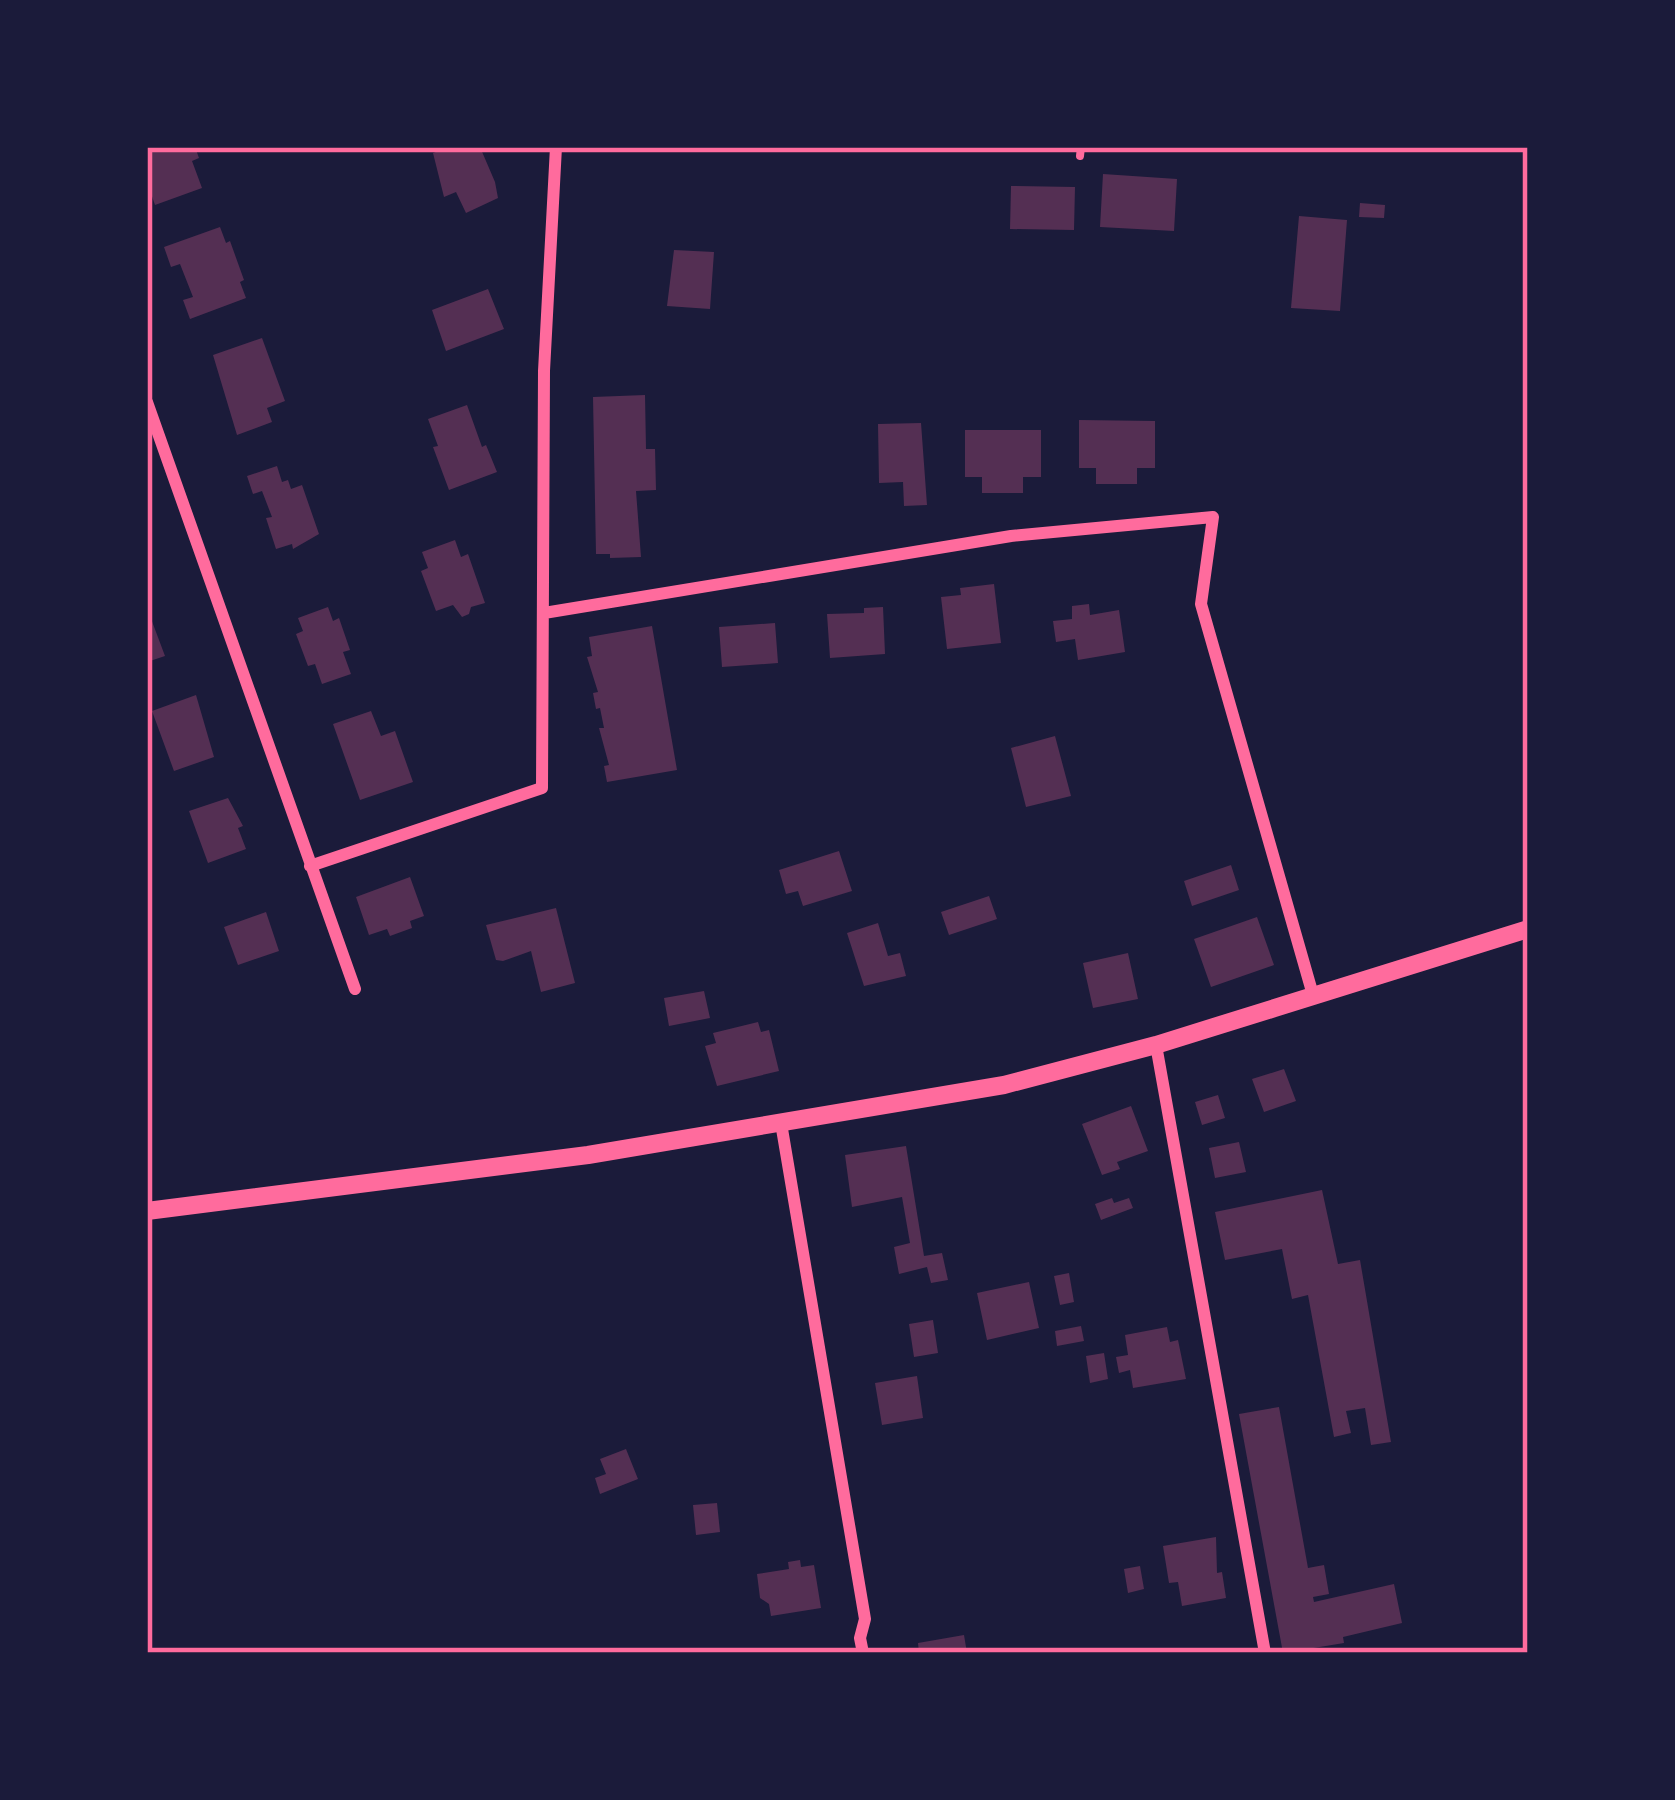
<svg xmlns="http://www.w3.org/2000/svg" width="1675" height="1800" viewBox="0 0 1675 1800" font-family="Commissioner,sans-serif">
<rect width="100%" height="100%" fill="#1b1b3a"/>
<path fill="#542f53" d="M 147,147 L 195,147 L 199,158 L 192,161 L 202,188 L 155,205 L 147,182 Z
M 449,147 L 480,147 L 495,182 L 498,198 L 466,213 L 456,192 L 444,197 L 433,153 Z
M 1103,174 L 1177,179 L 1174,231 L 1100,227 Z
M 1011,186 L 1075,187 L 1074,230 L 1010,229 Z
M 1360,203 L 1385,205 L 1384,218 L 1359,217 Z
M 1299,216 L 1347,220 L 1340,311 L 1291,308 Z
M 220,227 L 226,243 L 230,241 L 244,280 L 240,282 L 246,298 L 190,319 L 183,300 L 193,297 L 180,264 L 171,267 L 164,247 Z
M 674,250 L 714,252 L 710,309 L 667,306 Z
M 488,289 L 504,329 L 446,351 L 432,310 Z
M 262,338 L 285,401 L 267,408 L 272,422 L 237,435 L 213,355 Z
M 645,395 L 646,449 L 655,449 L 656,490 L 636,491 L 641,557 L 610,558 L 610,554 L 596,554 L 593,397 Z
M 467,405 L 482,447 L 486,445 L 497,472 L 449,490 L 433,447 L 438,446 L 428,419 Z
M 1079,420 L 1155,421 L 1155,468 L 1137,468 L 1137,484 L 1096,484 L 1096,468 L 1079,468 Z
M 921,423 L 927,505 L 904,506 L 903,482 L 879,483 L 878,424 Z
M 965,430 L 1041,430 L 1041,477 L 1023,477 L 1023,493 L 982,493 L 982,477 L 965,477 Z
M 277,466 L 282,482 L 288,480 L 291,489 L 302,485 L 319,534 L 293,549 L 292,544 L 276,549 L 266,518 L 272,517 L 262,491 L 253,494 L 247,476 Z
M 455,540 L 461,557 L 468,554 L 485,603 L 471,607 L 469,614 L 462,617 L 453,605 L 436,611 L 421,571 L 428,568 L 422,552 Z
M 994,584 L 1001,643 L 947,649 L 941,597 L 961,595 L 960,588 Z
M 1089,604 L 1090,615 L 1119,610 L 1125,652 L 1078,660 L 1075,639 L 1056,642 L 1053,621 L 1072,619 L 1072,606 Z
M 328,607 L 333,621 L 339,618 L 350,650 L 343,652 L 351,674 L 322,684 L 315,664 L 308,666 L 296,634 L 303,631 L 298,618 Z
M 883,607 L 885,654 L 830,658 L 827,614 L 864,613 L 864,608 Z
M 147,608 L 165,656 L 147,662 Z
M 775,623 L 778,663 L 722,667 L 719,627 Z
M 652,626 L 677,770 L 607,782 L 604,766 L 609,765 L 599,728 L 604,728 L 600,708 L 596,709 L 593,693 L 598,692 L 587,657 L 592,656 L 589,637 Z
M 196,695 L 214,757 L 174,771 L 152,711 Z
M 371,711 L 381,736 L 395,731 L 413,782 L 360,800 L 333,724 Z
M 1055,736 L 1071,796 L 1026,807 L 1011,748 Z
M 228,798 L 243,826 L 238,828 L 246,849 L 208,863 L 189,811 Z
M 839,851 L 852,891 L 803,906 L 798,891 L 786,894 L 779,870 Z
M 1231,865 L 1239,890 L 1192,906 L 1184,881 Z
M 410,877 L 424,916 L 410,921 L 412,928 L 390,936 L 387,929 L 369,935 L 356,897 Z
M 989,896 L 997,919 L 949,935 L 941,912 Z
M 556,908 L 575,983 L 541,992 L 531,951 L 503,961 L 496,960 L 486,925 Z
M 266,912 L 279,951 L 238,965 L 224,927 Z
M 1257,917 L 1274,965 L 1211,987 L 1194,939 Z
M 878,923 L 888,956 L 900,953 L 906,976 L 864,986 L 847,933 Z
M 1128,953 L 1138,999 L 1093,1008 L 1083,963 Z
M 704,991 L 710,1018 L 669,1026 L 664,998 Z
M 758,1022 L 761,1032 L 769,1030 L 779,1071 L 717,1086 L 705,1046 L 716,1043 L 713,1033 Z
M 1284,1069 L 1296,1101 L 1264,1112 L 1252,1079 Z
M 1218,1095 L 1225,1118 L 1202,1125 L 1195,1102 Z
M 1131,1106 L 1148,1151 L 1117,1162 L 1120,1169 L 1102,1175 L 1082,1124 Z
M 1239,1142 L 1246,1172 L 1215,1178 L 1209,1148 Z
M 906,1146 L 924,1256 L 942,1253 L 948,1280 L 931,1283 L 927,1267 L 899,1274 L 894,1247 L 910,1243 L 902,1197 L 852,1207 L 845,1155 Z
M 1322,1190 L 1338,1264 L 1360,1260 L 1391,1442 L 1371,1445 L 1365,1408 L 1346,1411 L 1351,1433 L 1334,1437 L 1308,1295 L 1292,1299 L 1282,1249 L 1225,1260 L 1215,1212 Z
M 1112,1198 L 1114,1203 L 1129,1198 L 1133,1208 L 1101,1220 L 1095,1204 Z
M 1069,1273 L 1074,1302 L 1060,1305 L 1054,1276 Z
M 1029,1282 L 1039,1328 L 987,1340 L 977,1293 Z
M 933,1320 L 938,1353 L 914,1357 L 909,1324 Z
M 1081,1326 L 1084,1341 L 1057,1346 L 1055,1331 Z
M 1167,1327 L 1170,1342 L 1178,1340 L 1186,1379 L 1133,1388 L 1130,1370 L 1119,1373 L 1116,1357 L 1128,1355 L 1125,1335 Z
M 1104,1353 L 1108,1379 L 1090,1383 L 1086,1356 Z
M 917,1376 L 923,1418 L 882,1425 L 875,1383 Z
M 1279,1407 L 1308,1568 L 1324,1565 L 1329,1594 L 1313,1597 L 1314,1602 L 1394,1584 L 1402,1623 L 1343,1637 L 1344,1643 L 1283,1653 L 1239,1414 Z
M 626,1449 L 638,1479 L 600,1494 L 595,1478 L 606,1474 L 600,1459 Z
M 717,1503 L 720,1532 L 696,1535 L 693,1505 Z
M 1216,1537 L 1217,1573 L 1222,1572 L 1226,1598 L 1182,1606 L 1178,1582 L 1169,1583 L 1163,1546 Z
M 800,1560 L 801,1567 L 814,1565 L 821,1608 L 771,1616 L 769,1604 L 760,1598 L 757,1574 L 789,1569 L 788,1562 Z
M 1140,1566 L 1144,1589 L 1128,1593 L 1124,1569 Z
M 964,1635 L 967,1653 L 919,1653 L 918,1643 Z"/>
<g fill="none" stroke-linecap="round" stroke-linejoin="round">
<path stroke="#ff6b9d" stroke-width="8" d="M 1161,147 L 1189,147
M 1080,156 L 1081,147"/>
<path stroke="#ff6b9d" stroke-width="12" d="M 147,402 L 355,989
M 544,613 L 1011,536 L 1213,517 L 1201,604 L 1313,995
M 310,866 L 542,788 L 544,371 L 556,147
M 1156,1045 L 1265,1653
M 781,1123 L 865,1619 L 860,1638 L 863,1653"/>
<path stroke="#ff6b9d" stroke-width="18" d="M 147,1211 L 588,1155 L 1004,1085 L 1156,1045 L 1528,929"/>
</g>
<rect width="1675" height="1800" fill="none" stroke="#1b1b3a" stroke-width="300"/>
<rect x="150" y="150" width="1375" height="1500" fill="none" stroke="#ff6b9d" stroke-width="4.5"/>
</svg>
